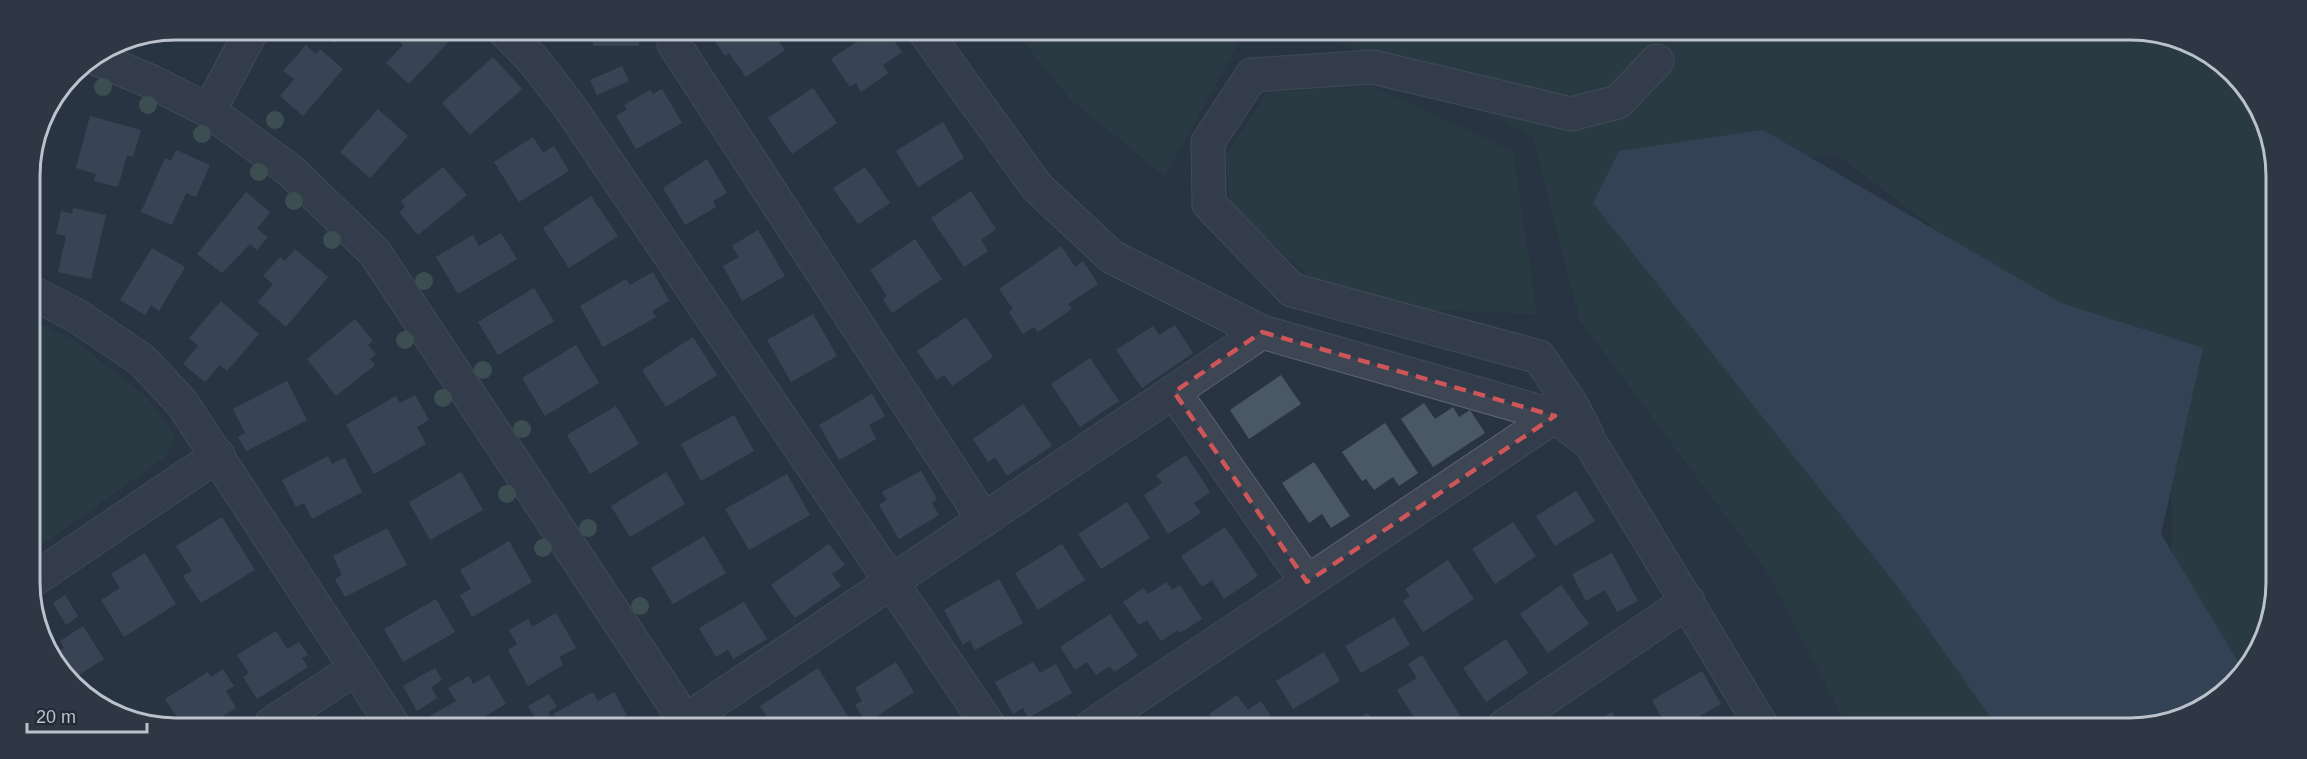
<svg xmlns="http://www.w3.org/2000/svg" width="2307" height="759" viewBox="0 0 2307 759" font-family="Helvetica,sans-serif">
<rect width="100%" height="100%" fill="#293443"/>
<path fill="#2b4144" fill-rule="evenodd" d="M 1016,32 L 1280,33 L 1240,40 L 1165,176 L 1070,99 Z
M 1320,33 L 2169,35 L 2241,80 L 2274,148 L 2272,621 L 2252,664 L 2220,699 L 2140,729 L 1848,728 L 1767,571 L 1580,320 L 1533,136 ZM 1836,154 L 2171,405 L 2172,675 L 1618,191 Z
M 1372,86 L 1513,152 L 1537,314 L 1414,309 L 1313,280 L 1230,205 L 1226,156 L 1268,92 Z
M 31,320 L 74,340 L 146,397 L 175,437 L 166,456 L 32,552 Z"/>
<path fill="#40526b" d="M 1763,130 L 2061,303 L 2203,348 L 2161,534 L 2242,668 L 2240,677 L 2220,699 L 2140,729 L 1998,728 L 1904,595 L 1593,203 L 1619,151 Z"/>
<path fill="#4a5866" d="M 198,30 L 222,30 L 216,40 Z
M 321,30 L 346,30 L 335,43 Z
M 401,31 L 449,31 L 454,36 L 409,84 L 386,63 L 403,45 L 395,37 Z
M 593,31 L 639,31 L 639,46 L 593,46 Z
M 708,31 L 772,32 L 785,50 L 746,77 L 729,53 L 725,56 Z
M 871,32 L 888,32 L 902,52 L 883,65 L 888,73 L 861,92 L 856,83 L 850,87 L 831,59 Z
M 306,45 L 316,54 L 320,49 L 343,69 L 303,116 L 280,96 L 294,79 L 283,71 Z
M 493,57 L 522,89 L 470,135 L 442,103 Z
M 622,66 L 629,81 L 597,95 L 590,80 Z
M 813,88 L 837,123 L 792,154 L 768,118 Z
M 662,89 L 682,123 L 636,149 L 616,116 L 627,109 L 624,105 L 650,90 L 653,94 Z
M 378,109 L 408,136 L 370,178 L 340,152 Z
M 90,116 L 141,130 L 133,157 L 127,155 L 118,187 L 94,181 L 96,174 L 76,168 Z
M 41,120 L 46,121 L 33,173 L 30,172 L 30,167 Z
M 943,122 L 964,158 L 918,187 L 896,151 Z
M 533,137 L 543,153 L 554,146 L 569,171 L 519,202 L 494,162 Z
M 176,150 L 210,165 L 196,197 L 186,193 L 172,225 L 141,212 L 165,158 L 171,161 Z
M 707,159 L 727,193 L 713,201 L 716,207 L 685,225 L 663,188 Z
M 443,167 L 467,195 L 418,235 L 399,212 L 405,207 L 401,201 Z
M 865,167 L 890,203 L 858,224 L 833,188 Z
M 971,191 L 996,229 L 981,240 L 988,251 L 964,267 L 931,218 Z
M 246,192 L 270,212 L 257,229 L 268,237 L 257,250 L 250,244 L 222,273 L 197,254 Z
M 591,196 L 618,236 L 569,268 L 543,228 Z
M 73,208 L 106,215 L 91,279 L 58,272 L 66,236 L 56,234 L 61,211 L 72,214 Z
M 758,230 L 785,276 L 742,301 L 723,266 L 739,257 L 732,246 Z
M 501,233 L 517,259 L 458,294 L 436,257 L 473,235 L 479,246 Z
M 915,239 L 942,279 L 892,313 L 883,299 L 887,296 L 870,270 Z
M 1061,246 L 1075,267 L 1083,261 L 1098,284 L 1068,304 L 1072,309 L 1038,332 L 1034,327 L 1023,334 L 1009,312 L 1013,309 L 999,289 Z
M 152,248 L 185,267 L 159,311 L 151,305 L 145,315 L 120,300 Z
M 295,249 L 328,277 L 286,327 L 258,302 L 273,284 L 263,276 L 280,257 L 285,261 Z
M 653,272 L 669,301 L 652,311 L 656,317 L 603,347 L 580,306 L 626,279 L 630,285 Z
M 534,288 L 554,321 L 498,355 L 478,322 Z
M 221,301 L 259,334 L 227,371 L 220,365 L 205,382 L 183,364 L 198,346 L 189,338 Z
M 813,314 L 837,356 L 791,382 L 767,340 Z
M 966,317 L 993,357 L 952,386 L 944,375 L 937,380 L 917,351 Z
M 355,319 L 373,341 L 368,345 L 376,354 L 370,359 L 375,365 L 336,396 L 307,359 Z
M 1175,325 L 1193,353 L 1142,388 L 1116,350 L 1153,326 L 1159,335 Z
M 693,337 L 717,375 L 666,407 L 642,370 Z
M 576,345 L 599,383 L 545,416 L 522,378 Z
M 1090,358 L 1119,401 L 1080,427 L 1051,384 Z
M 1281,375 L 1301,404 L 1249,439 L 1230,410 Z
M 287,381 L 307,420 L 246,451 L 238,437 L 245,433 L 233,409 Z
M 872,394 L 885,416 L 869,425 L 876,439 L 839,460 L 819,425 Z
M 415,395 L 429,420 L 417,427 L 426,444 L 374,474 L 346,425 L 396,396 L 400,403 Z
M 1424,403 L 1435,419 L 1453,407 L 1459,417 L 1470,410 L 1485,433 L 1433,467 L 1401,419 Z
M 1023,404 L 1052,446 L 1007,476 L 995,457 L 988,462 L 973,439 Z
M 616,406 L 639,444 L 590,474 L 567,435 Z
M 734,415 L 754,451 L 701,481 L 681,444 Z
M 1385,423 L 1418,473 L 1399,486 L 1393,477 L 1374,490 L 1366,479 L 1362,481 L 1342,452 Z
M 1186,455 L 1210,492 L 1194,503 L 1201,513 L 1168,534 L 1144,495 L 1162,483 L 1156,475 Z
M 328,456 L 332,464 L 345,458 L 362,492 L 312,519 L 304,503 L 296,507 L 282,480 Z
M 1314,462 L 1350,516 L 1331,528 L 1322,514 L 1309,523 L 1282,483 Z
M 921,471 L 937,499 L 932,503 L 939,515 L 899,539 L 879,505 L 887,500 L 882,492 Z
M 461,472 L 483,510 L 430,540 L 409,502 Z
M 666,472 L 685,504 L 630,537 L 611,506 Z
M 787,474 L 810,515 L 749,550 L 725,509 Z
M 1576,491 L 1595,521 L 1555,546 L 1536,516 Z
M 1127,502 L 1150,538 L 1101,569 L 1078,534 Z
M 222,517 L 255,570 L 201,603 L 183,576 L 192,571 L 176,546 Z
M 1513,522 L 1536,556 L 1495,584 L 1472,549 Z
M 1225,527 L 1258,576 L 1224,599 L 1212,580 L 1202,587 L 1181,556 Z
M 387,528 L 407,565 L 345,597 L 335,579 L 342,575 L 333,556 Z
M 704,536 L 726,573 L 673,604 L 651,568 Z
M 509,541 L 532,582 L 472,617 L 460,595 L 471,589 L 460,570 Z
M 829,544 L 845,565 L 832,574 L 841,586 L 795,618 L 771,585 Z
M 1062,544 L 1085,580 L 1038,610 L 1015,573 Z
M 145,553 L 176,604 L 124,637 L 101,600 L 120,588 L 111,574 Z
M 1612,553 L 1638,601 L 1617,612 L 1605,590 L 1586,601 L 1572,574 Z
M 1448,560 L 1474,599 L 1423,632 L 1403,601 L 1410,596 L 1405,589 Z
M 999,579 L 1023,623 L 975,650 L 970,640 L 963,645 L 944,610 Z
M 1167,582 L 1172,590 L 1180,585 L 1202,619 L 1180,633 L 1178,630 L 1161,641 L 1147,620 L 1139,625 L 1123,602 L 1143,588 L 1148,594 Z
M 1561,585 L 1589,624 L 1548,653 L 1520,614 Z
M 65,595 L 78,616 L 66,625 L 53,603 Z
M 436,599 L 455,632 L 403,662 L 384,629 Z
M 744,602 L 767,639 L 733,659 L 728,649 L 716,657 L 699,628 Z
M 556,613 L 576,648 L 559,657 L 563,665 L 528,686 L 508,650 L 517,644 L 509,630 L 528,619 L 532,627 Z
M 1110,614 L 1138,656 L 1114,672 L 1110,666 L 1096,675 L 1087,662 L 1075,670 L 1060,647 Z
M 1394,617 L 1410,645 L 1361,673 L 1345,646 Z
M 83,626 L 104,659 L 69,681 L 54,654 L 64,648 L 60,641 Z
M 276,631 L 287,649 L 299,642 L 308,655 L 302,658 L 308,667 L 257,699 L 243,677 L 249,673 L 237,655 Z
M 1506,639 L 1528,673 L 1486,702 L 1463,668 Z
M 1324,652 L 1340,681 L 1293,709 L 1276,681 Z
M 1422,655 L 1464,722 L 1456,727 L 1420,727 L 1397,690 L 1417,678 L 1408,664 Z
M 896,662 L 914,692 L 866,723 L 855,705 L 862,701 L 855,688 Z
M 1033,662 L 1040,673 L 1056,664 L 1072,693 L 1028,718 L 1023,708 L 1013,714 L 995,682 Z
M 435,668 L 442,680 L 431,687 L 437,698 L 417,711 L 403,686 Z
M 818,668 L 854,726 L 772,725 L 760,706 Z
M 223,669 L 234,686 L 226,691 L 236,708 L 215,721 L 213,717 L 201,724 L 187,724 L 183,717 L 178,719 L 165,699 L 208,672 L 211,677 Z
M 1702,671 L 1721,704 L 1700,716 L 1704,723 L 1696,728 L 1667,728 L 1652,700 Z
M 489,675 L 506,704 L 470,725 L 435,725 L 430,716 L 456,701 L 448,688 L 469,676 L 473,684 Z
M 593,692 L 598,701 L 614,692 L 627,715 L 609,725 L 560,725 L 553,714 Z
M 549,694 L 557,707 L 548,712 L 554,722 L 539,725 L 528,706 Z
M 1237,695 L 1248,710 L 1261,701 L 1276,724 L 1272,727 L 1217,727 L 1209,714 Z
M 1612,712 L 1620,727 L 1584,727 Z
M 1368,713 L 1377,727 L 1345,727 Z"/>
<g fill="none" stroke-linecap="round" stroke-linejoin="round">
<g stroke="#5c6470" stroke-width="35">
<path id="street" d="M 505,31 L 534,61 L 569,106 L 989,726
M 675,31 L 674,44 L 984,520
M 925,32 L 1037,187 L 1112,257 L 1262,332 L 1555,416 L 1591,444 L 1763,728
M 95,58 L 152,82 L 209,111 L 292,172 L 375,253 L 688,725
M 209,111 L 252,30
M 31,292 L 77,316 L 142,360 L 182,403 L 393,725
M 1174,392 L 1307,582
M 1587,435 L 1571,404 L 1539,357 L 1292,290 L 1209,204 L 1208,142 L 1252,75 L 1373,67 L 1571,114 L 1618,102 L 1657,61
M 33,580 L 218,455
M 271,724 L 356,668
M 679,725 L 1262,332
M 1092,726 L 1555,416
M 1503,727 L 1688,601"/>
</g>
<use href="#street" stroke="#3d4652" stroke-width="33"/>
</g>
<g fill="#526d62">
<circle cx="103" cy="87" r="9"/>
<circle cx="148" cy="105" r="9"/>
<circle cx="275" cy="120" r="9"/>
<circle cx="202" cy="134" r="9"/>
<circle cx="259" cy="172" r="9"/>
<circle cx="294" cy="201" r="9"/>
<circle cx="332" cy="240" r="9"/>
<circle cx="424" cy="281" r="9"/>
<circle cx="405" cy="340" r="9"/>
<circle cx="483" cy="370" r="9"/>
<circle cx="443" cy="398" r="9"/>
<circle cx="522" cy="429" r="9"/>
<circle cx="507" cy="494" r="9"/>
<circle cx="588" cy="528" r="9"/>
<circle cx="543" cy="548" r="9"/>
<circle cx="640" cy="606" r="9"/>
</g>
<path d="M0 0H2307V759H0ZM 1262,332 L 1555,416 L 1307,582 L 1174,392 Z" fill="#293443" fill-opacity=".55" fill-rule="evenodd"/>
<path fill="none" stroke="#ce5659" stroke-width="4.5" stroke-dasharray="12 8" stroke-linejoin="round" d="M 1262,332 L 1555,416 L 1307,582 L 1174,392 Z"/>
<path d="M0 0H2307V759H0ZM176 40H2130A136 136 0 0 1 2266 176V582A136 136 0 0 1 2130 718H176A136 136 0 0 1 40 582V176A136 136 0 0 1 176 40Z" fill="#2e3744" fill-rule="evenodd"/>
<path fill="none" stroke="#bbc2cc" stroke-width="3" d="M176 40H2130A136 136 0 0 1 2266 176V582A136 136 0 0 1 2130 718H176A136 136 0 0 1 40 582V176A136 136 0 0 1 176 40Z"/>
<path d="M27 723v9h120v-9" fill="none" stroke="#bbc2cc" stroke-width="3"/>
<text x="36" y="723" font-size="18" fill="#bbc2cc" stroke="#222b38" stroke-width="4.5" paint-order="stroke">20 m</text>
</svg>
